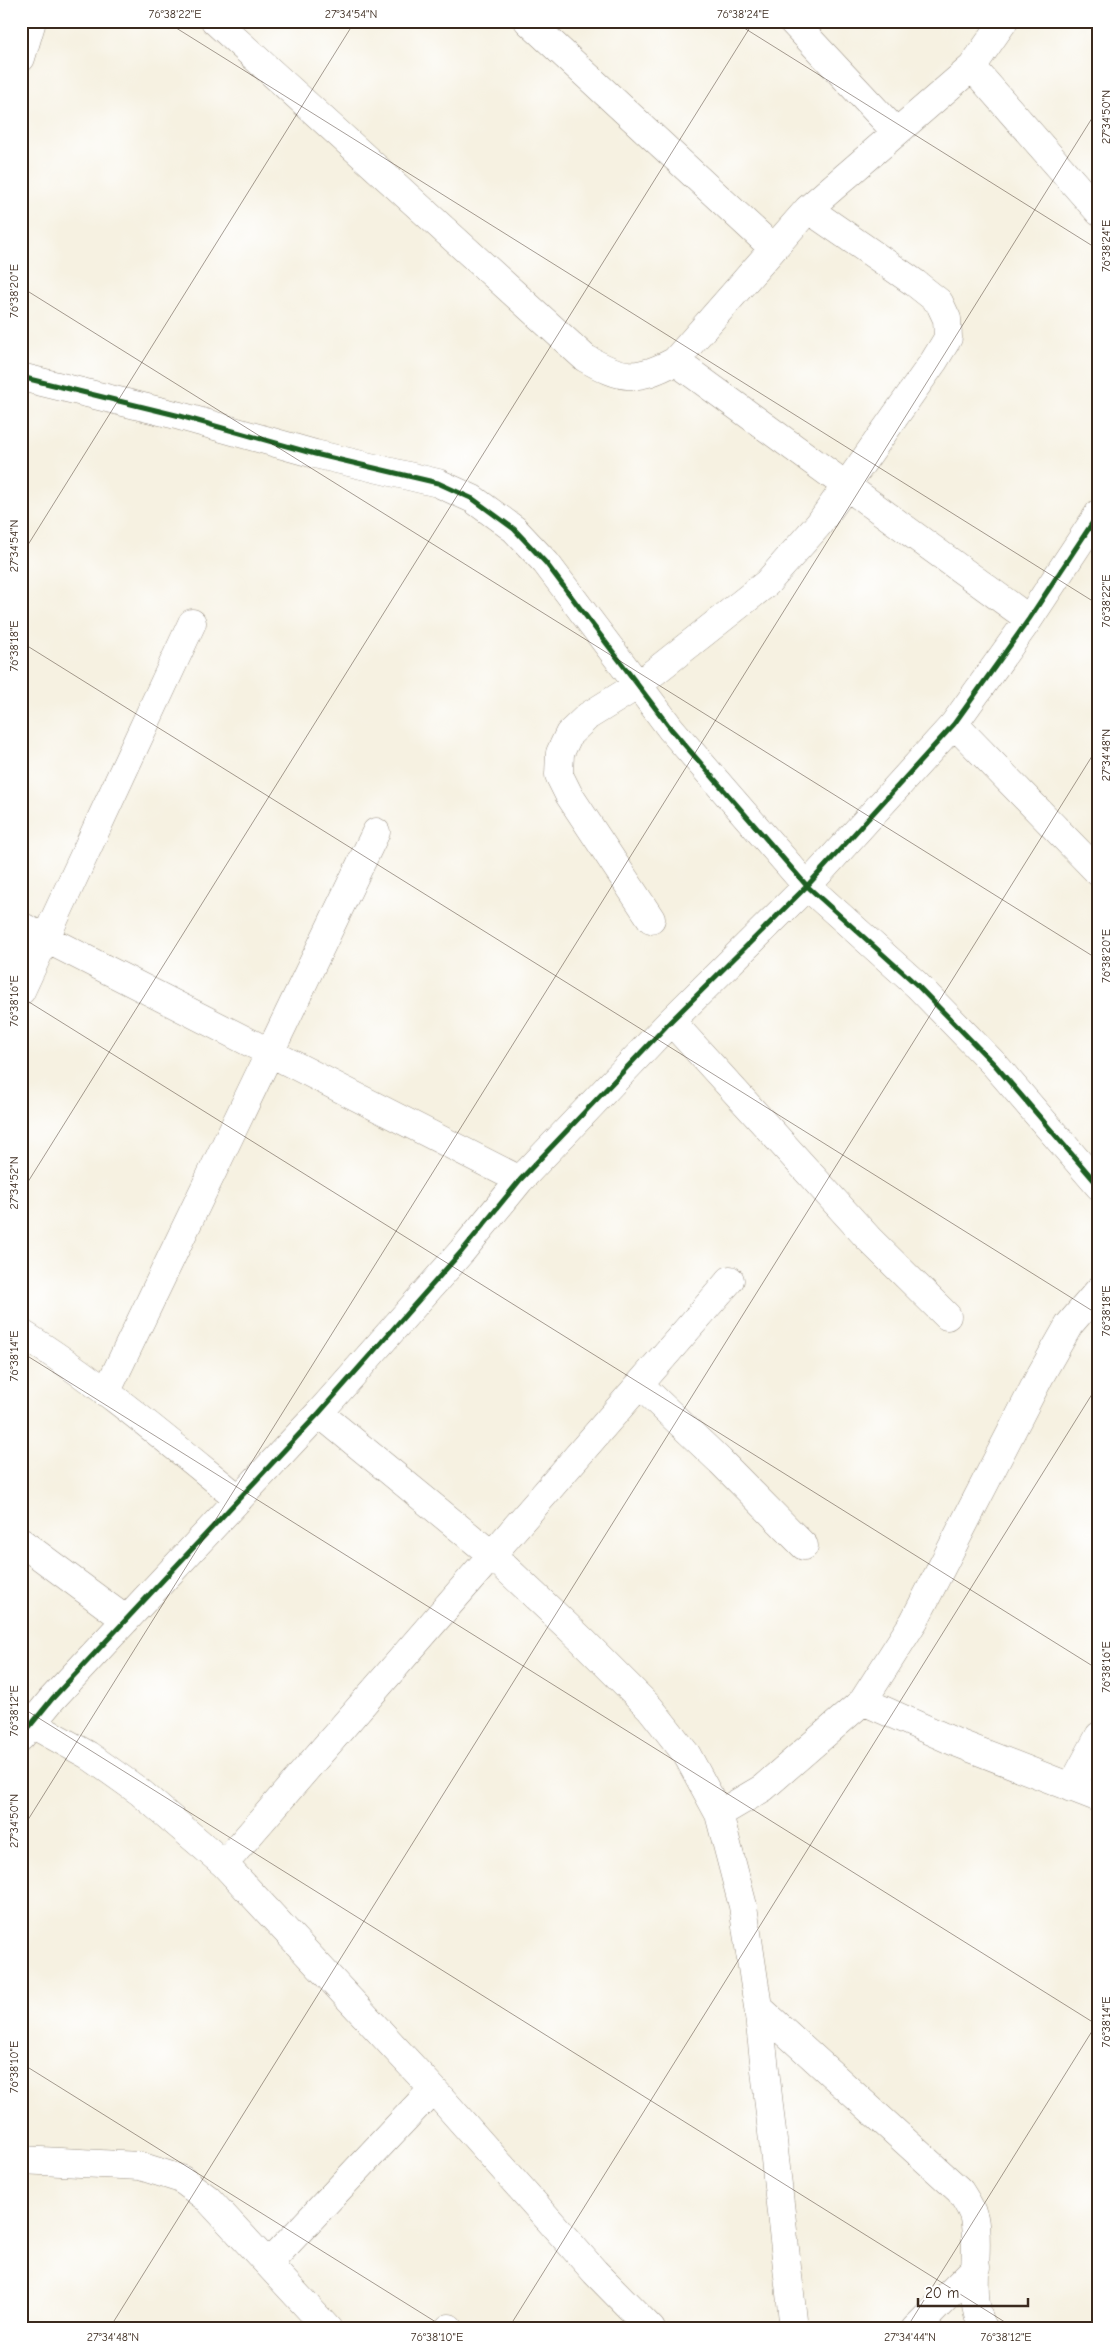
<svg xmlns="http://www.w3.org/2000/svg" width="1120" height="2350" viewBox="0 0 1120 2350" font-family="'Comic Neue',sans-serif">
<rect width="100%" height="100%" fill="#fff"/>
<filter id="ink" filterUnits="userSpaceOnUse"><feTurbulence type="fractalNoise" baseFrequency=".02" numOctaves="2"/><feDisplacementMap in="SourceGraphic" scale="10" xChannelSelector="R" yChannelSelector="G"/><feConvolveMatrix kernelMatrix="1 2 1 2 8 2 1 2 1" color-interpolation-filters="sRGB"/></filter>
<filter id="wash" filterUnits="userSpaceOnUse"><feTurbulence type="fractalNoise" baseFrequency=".0096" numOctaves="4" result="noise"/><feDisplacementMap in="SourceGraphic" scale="20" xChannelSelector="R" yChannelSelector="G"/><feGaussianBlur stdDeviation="1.12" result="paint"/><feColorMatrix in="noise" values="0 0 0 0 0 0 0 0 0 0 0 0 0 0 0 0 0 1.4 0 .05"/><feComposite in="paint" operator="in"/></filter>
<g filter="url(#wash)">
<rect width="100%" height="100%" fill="#f6f1e1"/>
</g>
<g filter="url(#ink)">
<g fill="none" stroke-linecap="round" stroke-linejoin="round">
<g stroke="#988e80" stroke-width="29">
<path id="street" d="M 215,21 L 585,358 C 622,379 636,382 675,361 L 808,209 L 972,67 L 1004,21
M 528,21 L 773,248
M 792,21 L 896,132
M 972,67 L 1099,212
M 675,361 L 1029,619
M 21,377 L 180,416 L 315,454 L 438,483 L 473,499 L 514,529 L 546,563 L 671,729 L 807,886 L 917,985 L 995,1065 L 1099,1186
M 954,724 L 1099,873
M 651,919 L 569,795 L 559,775 L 560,753 L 569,734 L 588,716 L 638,685 L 767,583 L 819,524 L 934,361 L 948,338 L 947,319 L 939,302 L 915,283 L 808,209
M 21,926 L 520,1180
M 21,991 L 192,623
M 671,1021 L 869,1239 L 947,1316
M 21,1333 C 98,1381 168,1441 239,1499
M 640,1385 L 720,1461 L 804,1546
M 106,1393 L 376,832
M 319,1413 L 492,1555 L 582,1640 L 650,1708 L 687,1755 L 719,1814 L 743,1906 L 758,2007 L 794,2329
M 21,1542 L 126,1620
M 863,1701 L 955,1742 L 1099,1798
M 21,1718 L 88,1755 L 140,1792 L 224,1864 L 433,2089 L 595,2272 L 651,2329
M 21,1737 L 52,1699 L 319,1413 L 462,1251 L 520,1180 L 671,1021 L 807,886 L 954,724 L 1029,619 L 1099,513
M 1071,1788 L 1099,1736
M 719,1814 L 763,1788 L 863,1701 L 914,1621 L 1040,1376 L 1069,1325 L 1099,1290
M 224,1864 L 730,1280
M 758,2007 L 960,2191 C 965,2199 972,2209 974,2218 C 981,2251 966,2300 984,2329
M 21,2160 L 140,2166 L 181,2179 L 208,2199 L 328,2329
M 268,2264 L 433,2089
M 449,2329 L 449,2328
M 915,2329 L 976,2267"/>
</g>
<g stroke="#988e80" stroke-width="29">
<path id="secondary" d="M 21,58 L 32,21"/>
</g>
<use href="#street" stroke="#fff" stroke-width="28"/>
<use href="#secondary" stroke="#fff" stroke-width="28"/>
<g stroke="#fff" stroke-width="8">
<path id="cycleway" d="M 21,377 L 180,416 L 315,454 L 438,483 L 473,499 L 514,529 L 546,563 L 671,729 L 807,886 L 917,985 L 995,1065 L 1099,1186
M 21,1737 L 52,1699 L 319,1413 L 462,1251 L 520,1180 L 671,1021 L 807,886 L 954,724 L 1029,619 L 1099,513"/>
</g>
<use href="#cycleway" stroke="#1b5e20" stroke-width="5"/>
</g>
</g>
<path fill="none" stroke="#3b2a1e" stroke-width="1" stroke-opacity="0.45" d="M 165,21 L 1099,605M 733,21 L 1099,250M 21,287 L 1099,960M 21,556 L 355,21M 21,642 L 1099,1315M 21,997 L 1099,1670M 21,1193 L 754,21M 21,1352 L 1099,2026M 21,1707 L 1016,2329M 21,1831 L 1099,107M 21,2063 L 447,2329M 109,2329 L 1099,745M 508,2329 L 1099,1383M 906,2329 L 1099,2020"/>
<rect width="1120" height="2350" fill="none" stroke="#fff" stroke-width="55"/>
<path d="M918 2298v8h110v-8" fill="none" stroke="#3b2a1e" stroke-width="2.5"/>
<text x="925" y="2298" font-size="15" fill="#3b2a1e" stroke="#ffffff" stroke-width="4" paint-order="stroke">20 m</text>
<rect x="28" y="28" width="1064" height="2294" fill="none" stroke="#3b2a1e" stroke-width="2"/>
<g font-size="12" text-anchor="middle" fill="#3b2a1e">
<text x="175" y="18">76°38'22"E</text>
<text x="351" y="18">27°34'54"N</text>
<text x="743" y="18">76°38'24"E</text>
<text transform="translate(1106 117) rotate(-90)" y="4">27°34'50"N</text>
<text transform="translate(1106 246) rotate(-90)" y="4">76°38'24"E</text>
<text transform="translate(14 291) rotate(-90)" y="4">76°38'20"E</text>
<text transform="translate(14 546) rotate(-90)" y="4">27°34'54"N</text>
<text transform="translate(1106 601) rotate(-90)" y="4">76°38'22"E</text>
<text transform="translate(14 646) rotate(-90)" y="4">76°38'18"E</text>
<text transform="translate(1106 755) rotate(-90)" y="4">27°34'48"N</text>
<text transform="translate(1106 956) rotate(-90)" y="4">76°38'20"E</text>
<text transform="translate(14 1001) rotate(-90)" y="4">76°38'16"E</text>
<text transform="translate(14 1183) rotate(-90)" y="4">27°34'52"N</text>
<text transform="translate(1106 1311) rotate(-90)" y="4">76°38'18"E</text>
<text transform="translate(14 1356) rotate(-90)" y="4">76°38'14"E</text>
<text transform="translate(1106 1667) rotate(-90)" y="4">76°38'16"E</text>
<text transform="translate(14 1711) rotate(-90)" y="4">76°38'12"E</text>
<text transform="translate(14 1821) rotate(-90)" y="4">27°34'50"N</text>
<text transform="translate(1106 2022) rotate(-90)" y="4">76°38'14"E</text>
<text transform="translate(14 2067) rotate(-90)" y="4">76°38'10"E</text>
<text x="113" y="2341">27°34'48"N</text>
<text x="437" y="2341">76°38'10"E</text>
<text x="910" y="2341">27°34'44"N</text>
<text x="1006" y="2341">76°38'12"E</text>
</g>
</svg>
